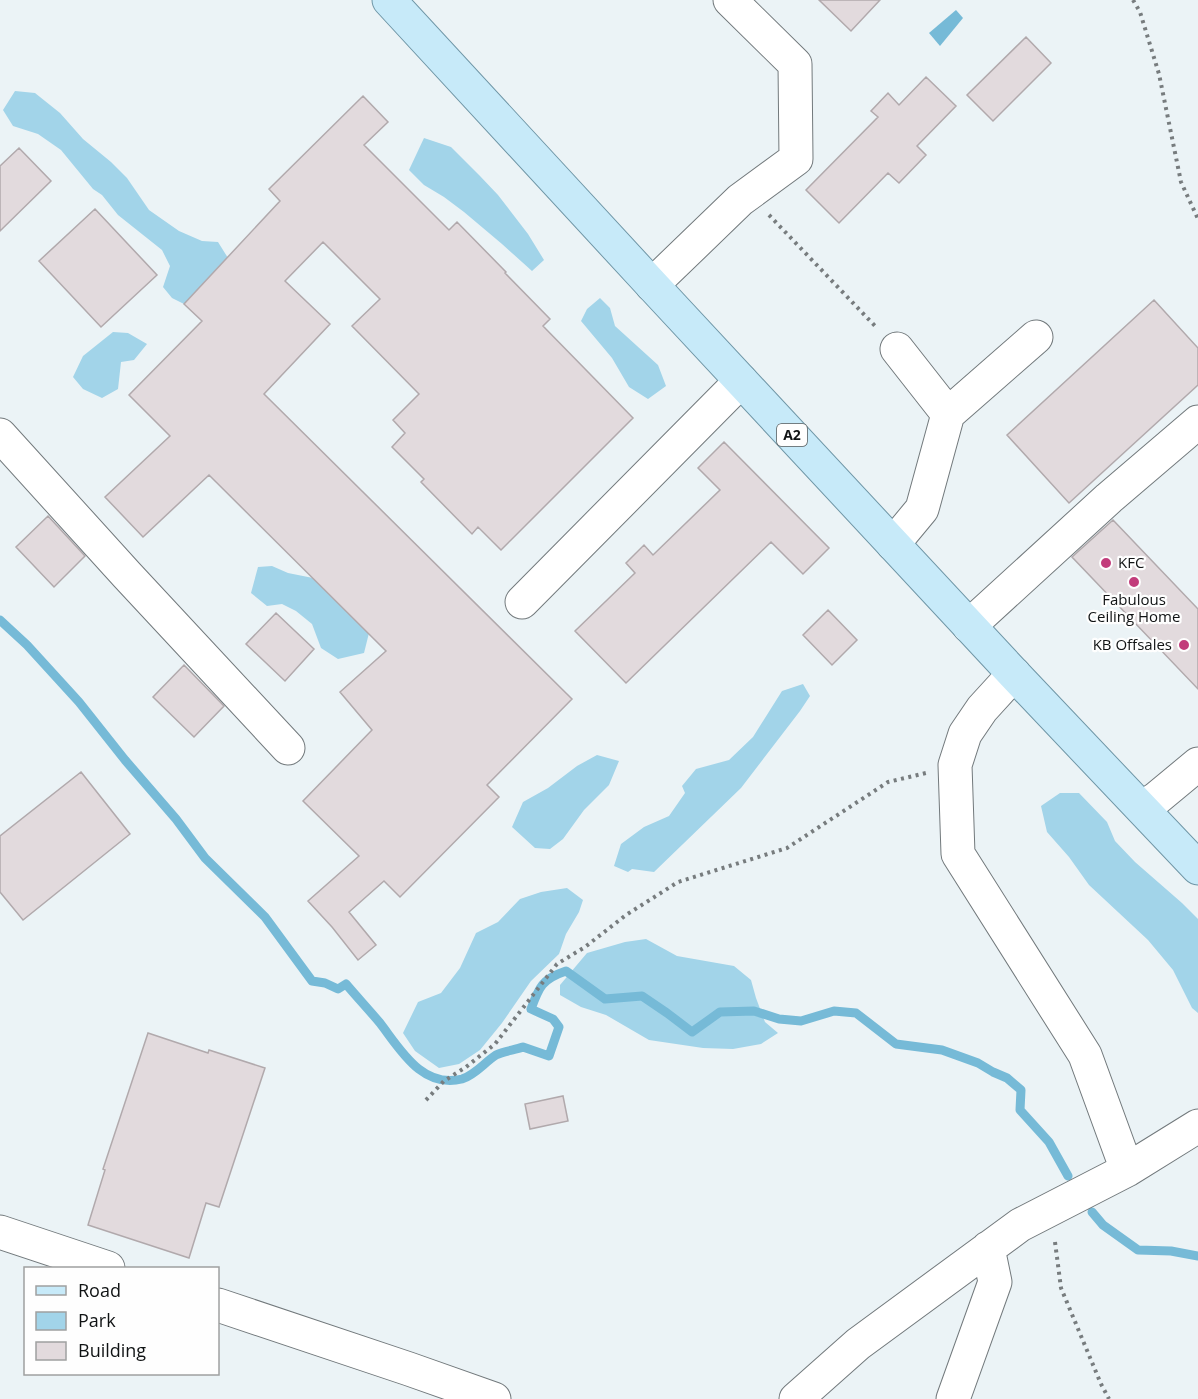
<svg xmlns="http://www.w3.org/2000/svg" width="1198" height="1399" viewBox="0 0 1198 1399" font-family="'Open Sans',sans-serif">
<rect width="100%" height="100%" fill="#ebf3f6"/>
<path fill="#a2d4e9" d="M 15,91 L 35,93 L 60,113 L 83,139 L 111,162 L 127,178 L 149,210 L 179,231 L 202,241 L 218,242 L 228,258 L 184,304 L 172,298 L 163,287 L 170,266 L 162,250 L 118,215 L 102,195 L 93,189 L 61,150 L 38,134 L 13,126 L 3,110 Z
M 424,138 L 451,147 L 480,176 L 498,195 L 528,234 L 544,260 L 532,271 L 502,244 L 464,212 L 444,197 L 424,185 L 409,170 Z
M 600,298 L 610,308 L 615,326 L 658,365 L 666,386 L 648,399 L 629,387 L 612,358 L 581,321 L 587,309 Z
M 113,332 L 128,333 L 147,344 L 134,360 L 121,362 L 118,389 L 102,398 L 83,389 L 73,377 L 83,356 Z
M 272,566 L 288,573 L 313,578 L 369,633 L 364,653 L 338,659 L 321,648 L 312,624 L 296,611 L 282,604 L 267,606 L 251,593 L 258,567 Z
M 803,684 L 810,696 L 800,711 L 741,788 L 654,872 L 632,869 L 628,872 L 614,866 L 621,844 L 644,827 L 669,816 L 685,793 L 682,786 L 696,769 L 729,760 L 753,737 L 782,691 Z
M 597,755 L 619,761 L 609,785 L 584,810 L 563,839 L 550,849 L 535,848 L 512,827 L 523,802 L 548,788 L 577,766 Z
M 1060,793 L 1079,793 L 1107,822 L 1115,841 L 1135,862 L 1182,903 L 1198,919 L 1198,1013 L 1192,1008 L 1173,970 L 1148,940 L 1089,885 L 1069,857 L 1047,832 L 1041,806 Z
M 567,888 L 583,900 L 579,912 L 566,934 L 559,954 L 531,981 L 502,1023 L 480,1050 L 459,1064 L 439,1068 L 415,1051 L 403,1033 L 418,1002 L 441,993 L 460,968 L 476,933 L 498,922 L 520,899 L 541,892 Z
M 646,939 L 677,956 L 734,966 L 751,980 L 756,998 L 765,1022 L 778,1033 L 761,1044 L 733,1049 L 703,1048 L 649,1040 L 606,1015 L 581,1007 L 560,995 L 560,985 L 587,953 L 625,942 Z"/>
<path fill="#76bad7" d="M 956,10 L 963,18 L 940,46 L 929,33 Z"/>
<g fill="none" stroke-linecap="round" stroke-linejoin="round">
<path stroke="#76bad7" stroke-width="9" d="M 0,620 L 27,645 L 79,702 L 125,760 L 176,819 L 205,858 L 265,917 L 312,981 L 325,983 L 338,989 L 346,984 C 357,997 369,1010 380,1023 C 400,1049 422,1089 462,1079 C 475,1075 485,1062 496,1055 C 504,1051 515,1050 523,1047 L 549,1056 L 559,1027 L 553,1019 L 531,1009 C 539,987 542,979 566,971 L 605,999 L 642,996 L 667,1013 L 692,1032 L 720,1012 L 754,1011 L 779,1019 L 801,1021 L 834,1011 L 856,1013 L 896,1044 L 942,1050 L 978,1063 L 993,1072 L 1007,1078 L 1021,1090 L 1020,1110 L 1049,1142 L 1068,1176
M 1092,1212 L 1103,1225 L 1138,1250 L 1171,1251 L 1198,1256"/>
</g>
<path fill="#e2dadd" stroke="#b1a9ac" stroke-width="1.5" d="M 819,0 L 880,0 L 851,31 Z
M 1026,37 L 1051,63 L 993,121 L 967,95 Z
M 926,77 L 956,106 L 917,146 L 926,155 L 899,183 L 888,173 L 839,223 L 806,190 L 878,117 L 871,111 L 888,93 L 899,105 Z
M 363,96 L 388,122 L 364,145 L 449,230 L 457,222 L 506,272 L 505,273 L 550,319 L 543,326 L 633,418 L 501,550 L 478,527 L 472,534 L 421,482 L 424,479 L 392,447 L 405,433 L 393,420 L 419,394 L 352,326 L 380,299 L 323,242 L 285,281 L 330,324 L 264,394 L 572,699 L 487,785 L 499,797 L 400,897 L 384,881 L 349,912 L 376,945 L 358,960 L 332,927 L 308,901 L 359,856 L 303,801 L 372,730 L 340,692 L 386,651 L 209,475 L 143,537 L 105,497 L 170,436 L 129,395 L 202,321 L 184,304 L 280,201 L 269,189 Z
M 19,148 L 51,181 L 0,231 L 0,166 Z
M 95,209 L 157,275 L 101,327 L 39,261 Z
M 1154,300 L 1198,348 L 1198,385 L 1069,503 L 1007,435 Z
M 724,442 L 829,548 L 803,574 L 771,542 L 626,683 L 575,631 L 635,573 L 626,563 L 644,545 L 653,555 L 720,490 L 698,468 Z
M 48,516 L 85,556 L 54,587 L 16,547 Z
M 1113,520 L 1198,609 L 1198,689 L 1072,557 Z
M 828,610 L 857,640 L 832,665 L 803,635 Z
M 276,613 L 314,649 L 285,681 L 246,644 Z
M 184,665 L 224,706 L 194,737 L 153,697 Z
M 81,772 L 130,834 L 23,920 L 0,892 L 0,836 Z
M 148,1033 L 208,1053 L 209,1050 L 265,1068 L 219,1207 L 206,1203 L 189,1258 L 88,1225 L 105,1170 L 103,1169 Z
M 563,1096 L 568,1121 L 530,1129 L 525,1104 Z"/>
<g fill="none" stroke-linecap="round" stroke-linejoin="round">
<g stroke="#72797c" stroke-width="35">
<path id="minor" d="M 652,285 L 740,200 L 796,159 L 795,64 L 730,0
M 948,414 L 1036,337
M 0,435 L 127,575 L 288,748
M 893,544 L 922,509 L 948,414 L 897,349
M 522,602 L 741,381
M 969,626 L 1109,498 L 1198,422
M 1014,674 L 982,709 L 965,734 L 955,765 L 958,854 L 1085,1055 L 1127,1170
M 1142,808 L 1157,798 L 1198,764
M 0,1232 L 108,1268
M 218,1305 L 409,1369 L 494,1399
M 796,1399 L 858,1344 L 1020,1225 L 1127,1170 L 1198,1126
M 953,1399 L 995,1282 L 988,1248"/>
</g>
<g stroke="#6f96a6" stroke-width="35">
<path id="major" d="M 389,0 L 652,285 L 1014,674 L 1198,868"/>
</g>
<path stroke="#777c7e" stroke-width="4" stroke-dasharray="3 4.5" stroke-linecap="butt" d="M 1133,0 L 1140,12 L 1159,74 L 1181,182 L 1198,219
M 769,215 L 876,327
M 426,1100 L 444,1081 L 466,1067 L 495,1044 L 557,964 L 585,947 L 626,915 L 678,882 L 787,848 L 888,782 L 926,773
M 1055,1242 L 1061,1288 L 1101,1384 L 1109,1399"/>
<use href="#minor" stroke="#fff" stroke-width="33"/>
<use href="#major" stroke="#c7eaf9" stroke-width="33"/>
</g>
<g fill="#c23c7b" stroke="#fefefe" stroke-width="2">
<circle cx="1106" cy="563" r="6"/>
<circle cx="1134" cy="582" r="6"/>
<circle cx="1184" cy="645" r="6"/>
</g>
<g text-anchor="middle" stroke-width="4.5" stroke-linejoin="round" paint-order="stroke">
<rect fill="#fefefe" stroke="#575a5a" stroke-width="1.5" x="777" y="424" width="30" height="22" rx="4.5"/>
<g font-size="14" font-weight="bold" fill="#101314">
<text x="792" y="440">A2</text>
</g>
<g font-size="15" fill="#101314" stroke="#fefefe" text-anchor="start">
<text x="1118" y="568">KFC</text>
<text x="1134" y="605" text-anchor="middle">Fabulous<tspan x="1134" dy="17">Ceiling Home</tspan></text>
<text x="1172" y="650" text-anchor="end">KB Offsales</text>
</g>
</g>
<rect x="24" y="1267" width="195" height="108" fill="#fefefe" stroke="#9fa0a0" stroke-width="1.5"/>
<rect x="36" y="1286" width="30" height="9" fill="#c7eaf9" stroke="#9fa0a0" stroke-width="1.5"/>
<text x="78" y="1297" font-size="18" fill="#101314">Road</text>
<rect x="36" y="1312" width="30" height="18" fill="#a2d4e9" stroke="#9fa0a0" stroke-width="1.5"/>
<text x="78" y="1327" font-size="18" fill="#101314">Park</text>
<rect x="36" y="1342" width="30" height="18" fill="#e2dadd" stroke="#9fa0a0" stroke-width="1.5"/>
<text x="78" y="1357" font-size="18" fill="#101314">Building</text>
</svg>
